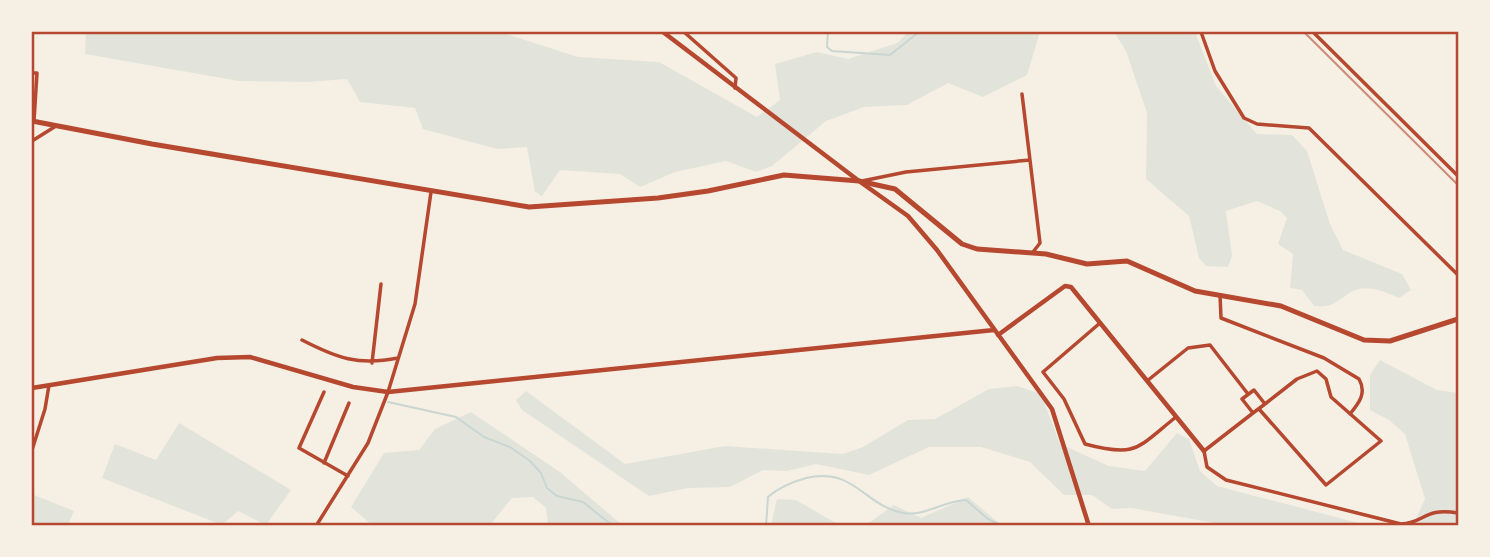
<svg xmlns="http://www.w3.org/2000/svg" width="1490" height="557" viewBox="0 0 1490 557" font-family="'Zilla Slab',serif">
<rect width="100%" height="100%" fill="#f6efe4"/>
<path fill="#e2e4dc" d="M 86,32 L 500,32 L 578,57 L 659,62 L 757,117 L 780,100 L 775,64 L 817,52 L 848,59 L 897,43 L 908,32 L 1040,32 L 1027,75 L 983,97 L 948,83 L 907,105 L 864,107 L 826,121 L 772,166 L 756,172 L 726,161 L 675,172 L 640,187 L 620,174 L 560,170 L 542,196 L 535,192 L 527,147 L 497,149 L 423,129 L 415,108 L 360,102 L 347,79 L 307,82 L 239,81 L 85,54 Z
M 1114,32 L 1195,32 L 1216,86 L 1257,134 L 1292,135 L 1307,151 L 1330,224 L 1343,250 L 1402,274 L 1411,290 L 1399,298 C 1341,270 1351,311 1314,306 L 1302,290 L 1290,288 L 1293,254 L 1278,244 L 1287,218 L 1280,211 L 1257,201 L 1226,211 L 1232,256 L 1228,267 L 1206,266 L 1199,258 L 1189,216 L 1146,179 L 1147,113 L 1126,51 Z
M 1380,360 L 1437,390 L 1458,393 L 1458,525 L 1413,525 L 1425,499 L 1405,434 L 1389,420 L 1370,410 L 1370,375 Z
M 1017,386 L 1041,394 L 1060,444 L 1109,466 L 1145,471 L 1177,433 L 1189,439 L 1200,471 L 1217,486 L 1366,525 L 1225,525 L 1132,508 L 1112,509 L 1092,495 L 1064,495 L 1030,462 L 981,447 L 929,447 L 869,475 L 816,464 L 787,471 L 763,470 L 730,487 L 688,488 L 649,496 L 522,410 L 516,400 L 526,391 L 625,464 L 725,446 L 843,454 L 863,447 L 908,420 L 935,419 L 989,389 Z
M 471,412 L 560,472 L 622,525 L 548,525 L 546,508 L 533,497 L 512,498 L 490,525 L 372,525 L 351,507 L 384,453 L 419,450 L 435,429 Z
M 179,423 L 291,490 L 266,525 L 238,511 L 222,525 L 102,478 L 115,444 L 156,460 Z
M 34,495 L 74,511 L 68,525 L 32,525 Z
M 968,497 L 1001,525 L 866,525 L 894,505 L 921,518 Z
M 777,499 L 796,500 L 839,525 L 771,525 Z"/>
<g fill="none" stroke-linecap="round" stroke-linejoin="round">
<path stroke="#c9d6d2" stroke-width="2" d="M 828,32 L 827,47 L 832,51 L 890,55 L 919,32
M 388,402 L 456,417 L 484,437 L 510,447 L 530,461 L 541,473 L 547,488 L 557,496 L 583,502 L 613,526
M 766,526 L 768,497 C 779,487 792,482 806,478 C 855,467 863,505 903,513 C 925,517 945,500 966,500 L 988,519 L 1002,526"/>
<path stroke="#b5482f" stroke-width="3.5" d="M 684,32 L 736,78 L 735,88
M 1201,32 L 1215,71 L 1244,118 L 1257,124 L 1309,128 L 1458,275
M 1313,32 L 1458,176
M 32,73 L 37,73 L 34,121
M 1022,94 L 1040,243 L 1033,252
M 32,141 L 56,126
M 862,181 L 906,172 L 1030,160
M 1220,295 L 1221,318 L 1324,358 L 1359,379 C 1367,393 1359,403 1350,414
M 1100,323 L 1043,372 L 1064,399 L 1085,444 C 1137,458 1137,448 1176,417
M 302,340 C 337,358 358,366 398,358
M 372,363 L 381,284
M 1147,381 L 1188,348 L 1210,345 L 1248,394
M 1254,390 L 1265,404 L 1253,413 L 1242,399 Z
M 324,392 L 299,448 L 348,476
M 1259,409 L 1326,485 L 1381,441 L 1331,397 L 1326,379 L 1317,371 L 1297,379 L 1265,404
M 1253,413 L 1204,451 L 1207,467 L 1226,480 L 1401,524 C 1425,523 1424,507 1458,513
M 32,450 L 45,409 L 49,385
M 324,463 L 349,403
M 316,526 L 368,443 L 388,392 L 415,304 L 431,192"/>
<path stroke="#b5482f" stroke-width="4.5" d="M 663,32 L 859,181 L 908,216 L 937,250 L 1052,409 L 1089,526
M 998,335 L 1065,286 L 1071,287 L 1204,451
M 32,388 L 217,358 L 250,357 L 353,387 L 388,392 L 994,330"/>
<path stroke="#b5482f" stroke-width="5" d="M 32,121 L 152,144 L 529,207 L 658,198 L 708,191 L 784,175 L 859,181 L 895,189 L 962,244 L 977,249 L 1046,254 L 1087,264 L 1127,261 L 1195,291 L 1281,306 L 1364,340 L 1390,341 L 1458,319"/>
<path stroke="#cf8b77" stroke-width="2" d="M 1304,32 L 1458,185"/>
</g>
<rect width="1490" height="557" fill="none" stroke="#f6efe4" stroke-width="66"/>
<rect x="33" y="33" width="1424" height="491" fill="none" stroke="#b5482f" stroke-width="2.5"/>
</svg>
